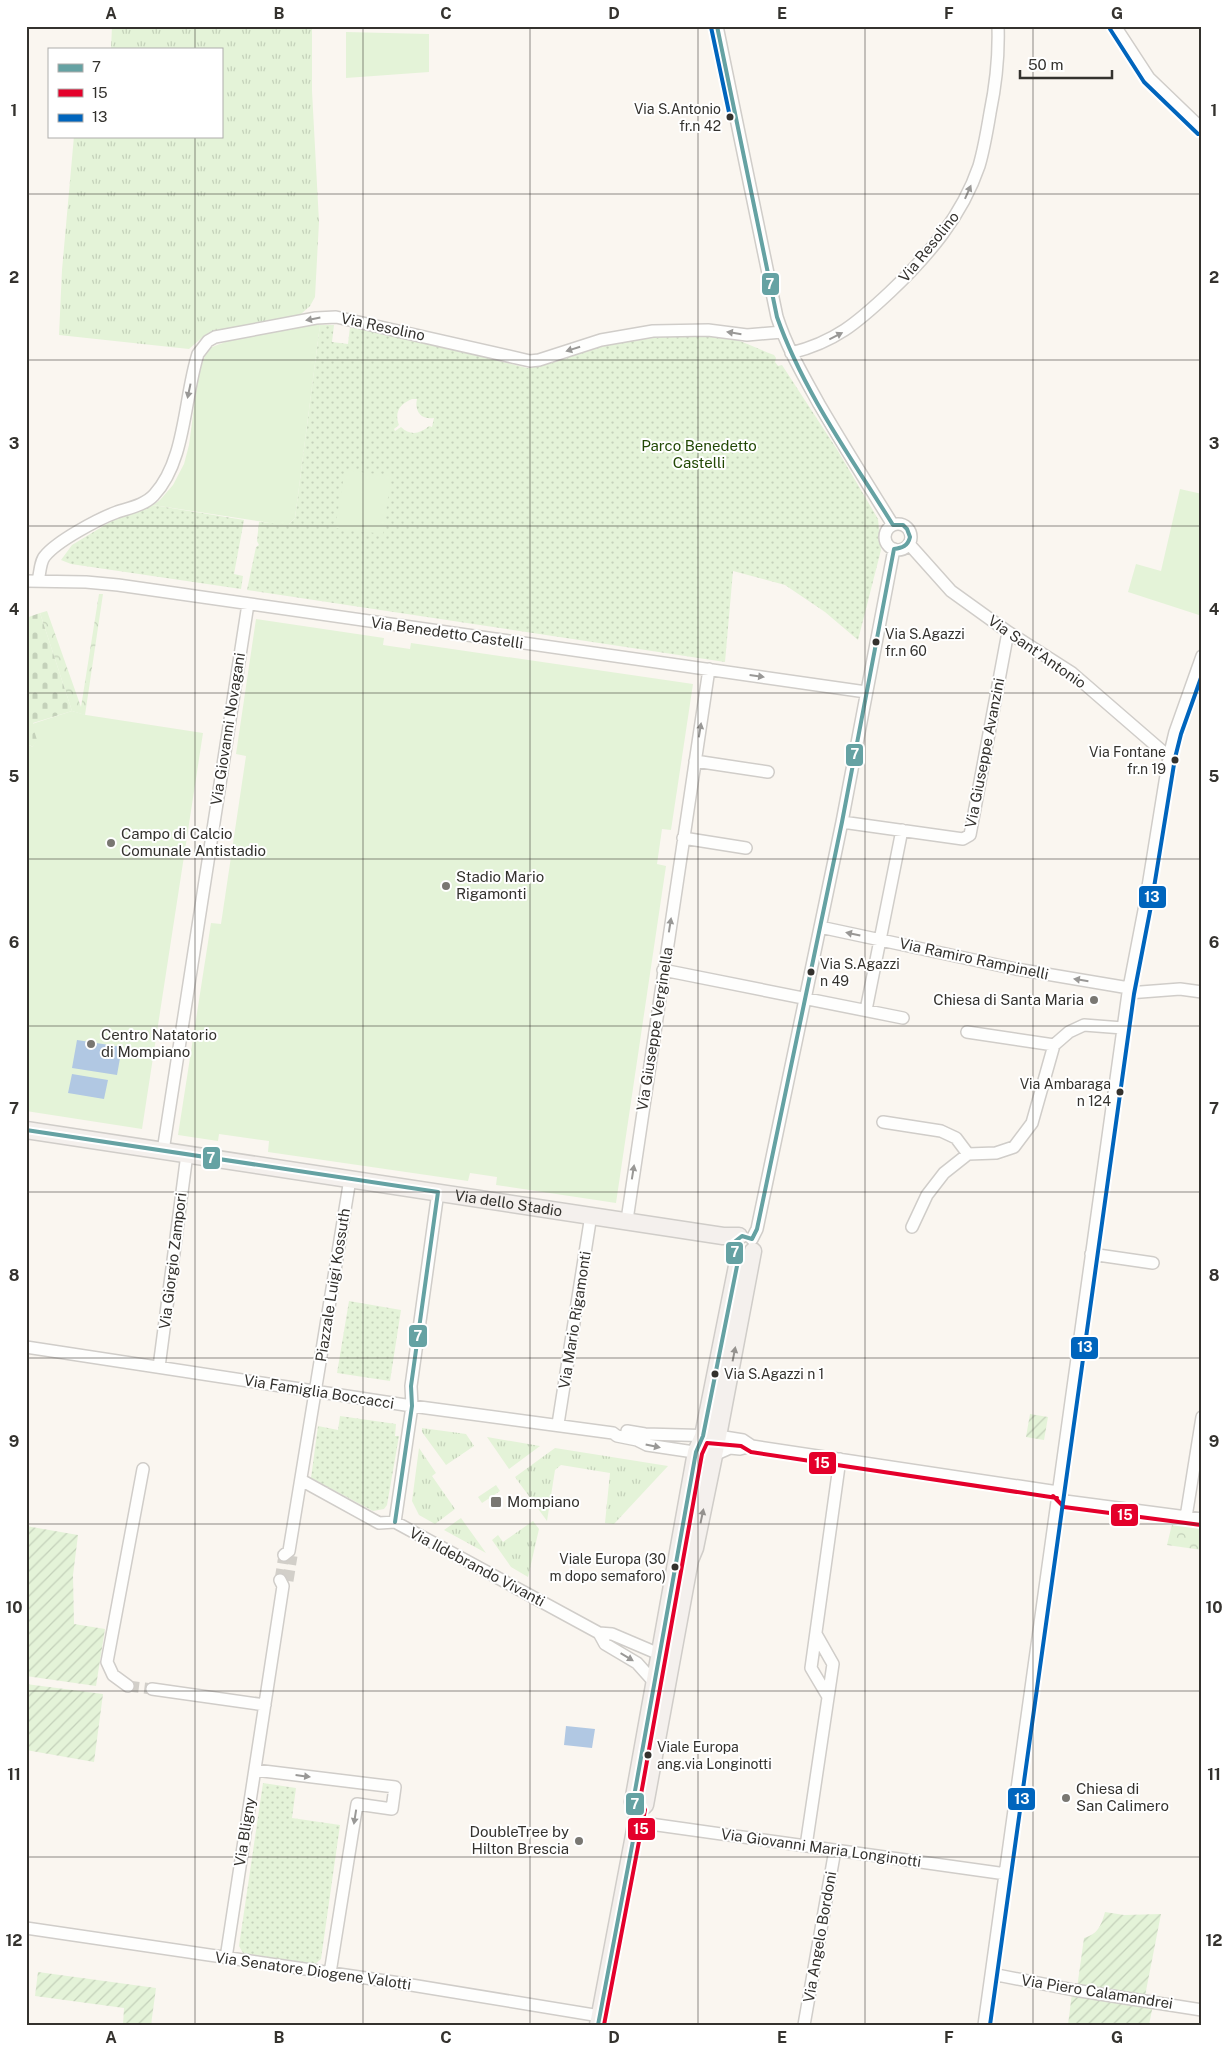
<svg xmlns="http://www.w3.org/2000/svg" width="1228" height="2051" viewBox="0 0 1228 2051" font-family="'Public Sans',sans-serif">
<defs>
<pattern id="grass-tufts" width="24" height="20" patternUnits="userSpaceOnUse" patternTransform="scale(1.25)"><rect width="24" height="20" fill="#e4f3d8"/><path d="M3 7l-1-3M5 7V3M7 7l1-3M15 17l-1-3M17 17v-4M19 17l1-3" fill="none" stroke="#c4d1ba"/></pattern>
<pattern id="forest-crowns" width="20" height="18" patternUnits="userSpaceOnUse" patternTransform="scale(1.25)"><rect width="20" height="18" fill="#e4f3d8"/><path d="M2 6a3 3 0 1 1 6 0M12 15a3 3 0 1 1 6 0" fill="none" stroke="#c4d1ba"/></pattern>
<pattern id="cemetery-stones" width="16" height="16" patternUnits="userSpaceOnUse" patternTransform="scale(1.25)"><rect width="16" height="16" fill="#e4f3d8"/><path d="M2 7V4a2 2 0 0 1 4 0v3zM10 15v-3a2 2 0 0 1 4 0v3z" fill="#c4d1ba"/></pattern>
<pattern id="park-dots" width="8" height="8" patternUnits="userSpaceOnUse" patternTransform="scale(1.25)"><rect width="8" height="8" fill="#e4f3d8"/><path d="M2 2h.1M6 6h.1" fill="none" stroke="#c4d1ba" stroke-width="1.8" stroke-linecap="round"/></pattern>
<pattern id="garden-furrows" width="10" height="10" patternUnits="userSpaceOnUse" patternTransform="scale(1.25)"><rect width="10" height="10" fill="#e4f3d8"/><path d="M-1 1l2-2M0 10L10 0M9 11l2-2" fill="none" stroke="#c4d1ba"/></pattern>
</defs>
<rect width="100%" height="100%" fill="#faf6f0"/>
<path fill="url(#grass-tufts)" d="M 112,26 L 312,26 L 312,91 L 319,222 L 315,297 L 310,306 L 301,314 L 287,319 L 205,335 L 189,349 L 59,335 L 62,270 L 74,136 L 221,136 L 221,49 L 111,49 Z
M 422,1428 L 466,1434 L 474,1446 L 446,1465 L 422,1432 Z
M 487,1437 L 540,1446 L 509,1469 Z
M 419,1448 L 436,1473 L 432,1476 L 455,1509 L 435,1524 L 419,1515 L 412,1501 Z
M 555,1448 L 668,1466 L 614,1524 L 605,1523 L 610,1473 L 561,1465 L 555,1470 L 547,1521 L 515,1477 Z
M 496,1485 L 500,1491 L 482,1503 L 478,1497 Z
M 461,1518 L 486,1553 L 444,1530 Z
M 533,1521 L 539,1529 L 528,1577 L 511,1567 L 492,1540 L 498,1535 L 503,1542 Z"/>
<path fill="url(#forest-crowns)" d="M 99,594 L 103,594 L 85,715 L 72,711 L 40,613 L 47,611 L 81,707 Z
M 1173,1520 L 1202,1524 L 1202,1550 L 1167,1545 Z"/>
<path fill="url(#cemetery-stones)" d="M 40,613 L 72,711 L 33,723 L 38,740 L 32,747 L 30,745 L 26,747 L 26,618 Z"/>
<path fill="url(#park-dots)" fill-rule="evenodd" d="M 320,325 L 334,325 L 332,342 L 348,344 L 350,327 L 428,343 L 527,368 C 554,364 579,353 605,346 C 632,339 704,331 731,338 C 745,342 760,350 774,355 L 776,358 L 775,362 L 778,366 L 782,365 L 838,451 L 878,519 L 881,550 L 858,640 L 825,612 L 785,585 L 733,571 L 725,662 L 247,590 L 256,547 L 259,545 L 257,541 L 259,522 L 289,524 L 295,518 ZM 412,399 L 417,399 C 414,412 422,420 434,418 L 432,427 L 429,426 C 420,434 410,436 401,427 L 395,431 L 394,429 L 399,425 C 394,412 400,404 412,399 Z
M 153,505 L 244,520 L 234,574 L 243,576 L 241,589 L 71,564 L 61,560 L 72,545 L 115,519 Z
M 349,1301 L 401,1310 L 390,1381 L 337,1373 Z
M 340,1416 L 396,1424 L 395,1436 L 399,1436 L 387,1505 L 384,1509 L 373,1511 L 311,1478 L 318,1426 L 338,1430 Z
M 263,1783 L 296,1788 L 292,1818 L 340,1825 L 321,1959 L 315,1964 L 243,1953 L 239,1946 Z"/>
<path fill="url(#garden-furrows)" d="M 1030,1414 L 1048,1417 L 1044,1440 L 1026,1437 Z
M 26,1526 L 78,1535 L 73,1575 L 74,1624 L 105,1629 L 96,1686 L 26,1676 Z
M 26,1684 L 103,1694 L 94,1762 L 26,1750 Z
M 1105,1912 L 1124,1915 L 1161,1914 L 1145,1996 L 1077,1988 L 1084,1938 C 1098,1934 1101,1926 1105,1912 Z
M 38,1972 L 156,1988 L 151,2025 L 123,2025 L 124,2008 L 35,1996 Z
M 1072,1993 L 1153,2005 L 1149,2025 L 1068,2025 Z"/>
<path fill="#e4f3d8" d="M 346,32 L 429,34 L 429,72 L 346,78 Z
M 315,324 L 320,325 L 295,518 L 289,524 L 283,525 L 153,505 L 160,500 L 173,485 L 184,464 L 189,445 L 199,370 L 205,356 L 212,347 L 228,341 Z
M 345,470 L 391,476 L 383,534 L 335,528 Z
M 1180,489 L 1202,494 L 1202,616 L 1128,592 L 1136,564 L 1161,571 Z
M 256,619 L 384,638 L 383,645 L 410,649 L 411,643 L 693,684 L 671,830 L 662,829 L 657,864 L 666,866 L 616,1203 L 496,1185 L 497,1177 L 470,1173 L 468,1181 L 268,1152 L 269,1141 L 219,1134 L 218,1141 L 178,1135 L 211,923 L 221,924 L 246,756 L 236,754 Z
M 72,711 L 86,715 L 203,733 L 142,1129 L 26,1111 L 26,747 L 30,745 L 32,747 L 37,740 L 32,724 Z"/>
<path fill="#b1c8e3" d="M 77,1040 L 122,1047 L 117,1075 L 72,1068 Z
M 72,1074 L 108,1080 L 104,1099 L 68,1093 Z
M 566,1726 L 595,1729 L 592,1748 L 564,1745 Z"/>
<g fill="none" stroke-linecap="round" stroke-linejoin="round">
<path stroke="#d2cfc9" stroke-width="11" stroke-dasharray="11 5.5" stroke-linecap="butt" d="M 280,1580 L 284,1555
M 288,1581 L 292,1556
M 128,1686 L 152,1689"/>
<g stroke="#d0cdc9" stroke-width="14">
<path id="street" d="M 717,26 L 777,317 C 787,348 803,375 819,404 C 843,445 868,485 893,525
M 1115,26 L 1149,78 L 1202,129
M 791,353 C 835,342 857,323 890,292 C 928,256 962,216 979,166 C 984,149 987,131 990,113 C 996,84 999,56 998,26
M885 537a13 13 0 1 1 26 0a13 13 0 1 1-26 0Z
M 909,544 L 951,591 L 1008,632 L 1072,673 L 1169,757
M 26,581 L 86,582 L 118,585 L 866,692
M 38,581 C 40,574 40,561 45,556 C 57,541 98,519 117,512 C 129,508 145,505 154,495 C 186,461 184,397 198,354 L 208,341 L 215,337 L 316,318 L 336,317 L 530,361 L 539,360 L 601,340 L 653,331 L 708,330 L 747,335 L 782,332
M 695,761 L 768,772
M 842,822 L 963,839 L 970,835 L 1008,632
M 683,838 L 746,848
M 820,927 L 1016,969 L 1129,988
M 663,970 L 903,1018
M 1128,993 L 1180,989 L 1202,992
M 866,1010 L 902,830
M 967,1032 L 1054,1045
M 883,1122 L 941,1131 L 956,1138 L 968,1154
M 163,1151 L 248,604
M 627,1220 L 709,669
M 912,1227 L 927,1195 L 944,1173 L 968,1154 L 996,1153 L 1014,1147 L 1032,1123 L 1054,1045 L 1069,1032 L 1084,1025 L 1123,1028
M 752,1239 L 757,1229 L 842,822 L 894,549
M 1091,1254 L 1153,1263
M 26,1347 L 412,1406 L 613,1433 L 617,1436 L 637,1440 L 647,1445 L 714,1455 L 730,1448 L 740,1449 L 752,1446 L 1058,1492
M 159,1367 L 187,1154
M 558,1424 L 591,1215
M 627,1431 L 645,1434 L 718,1436 L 743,1440 L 752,1446
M 301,1480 L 379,1523 L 395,1522 L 599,1633 L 612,1634 L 659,1654
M 1058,1492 L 1065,1501 L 1202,1519
M 1186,1517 L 1202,1417
M 395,1522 L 412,1406 L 411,1386 L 438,1192
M 284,1555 L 289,1551 L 350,1179
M 599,1633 L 605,1644 L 637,1663 L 654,1682
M 128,1686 L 113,1675 L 107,1662 L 143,1469
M 152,1689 L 265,1705
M 827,1695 L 811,1668 L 840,1459
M 255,1770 L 395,1787 L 392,1809 L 357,1804 L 330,1973
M 636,1822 L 1006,1874
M 806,1846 L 833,1664 L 816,1634
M 26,1928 L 393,1982 L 600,2016
M 226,1958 L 283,1586 L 280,1580
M 992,1974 L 1074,1990 L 1202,2010
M 804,2025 L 835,1850
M 984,2025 L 1128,993 L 1145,905 L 1169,757 L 1175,732 L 1202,656"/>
</g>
<g stroke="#d0cdc9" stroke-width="19">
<g id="secondary">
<path id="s1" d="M 26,1130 L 723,1236 L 739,1236"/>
<path d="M 639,1809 L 645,1805 L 690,1560 L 695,1548 L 718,1436 L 753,1251"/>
<path d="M 598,2025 L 639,1809 L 633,1802 L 696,1452 L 703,1436 L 739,1256"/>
</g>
</g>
<use href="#street" stroke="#fefefd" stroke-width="11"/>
<use href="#secondary" stroke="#f4f0ed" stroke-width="16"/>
<g stroke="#fff" stroke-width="8">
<path id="bus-1" d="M 26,1130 L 438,1192 L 411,1386 L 412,1406 L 395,1522
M 598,2025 L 639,1809 L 633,1802 L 696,1452 L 703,1436 L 739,1256 L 734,1252 L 733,1243 L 742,1236 L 752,1239 L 757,1229 L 842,822 L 894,549 C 902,548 908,546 910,537 L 907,529 L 903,525 L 893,525 C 852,459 803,391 777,317 L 717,26"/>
</g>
<g stroke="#fff" stroke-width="8">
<path id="bus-2" d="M 1053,1496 L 1064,1507 L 1201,1525
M 604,2025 L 645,1810 L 640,1800 L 702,1454 L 707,1443 L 741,1446 L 751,1452 L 1057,1498"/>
</g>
<g stroke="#fff" stroke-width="8">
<path id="bus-3" d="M 711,27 L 730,117
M 1110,29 L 1144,82 L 1198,134
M 990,2025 L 1134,994 L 1151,906 L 1175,758 L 1181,734 L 1202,675"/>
</g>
<use href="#bus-1" stroke="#65a2a3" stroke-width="4"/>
<use href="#bus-2" stroke="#e4002b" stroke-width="4"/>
<use href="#bus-3" stroke="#0065bd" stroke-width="4"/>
</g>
<defs><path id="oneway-solid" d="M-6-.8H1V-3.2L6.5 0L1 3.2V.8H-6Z" transform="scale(1.25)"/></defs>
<g fill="#999896">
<use href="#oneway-solid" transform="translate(968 192) rotate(-66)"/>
<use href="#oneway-solid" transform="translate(313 319) rotate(169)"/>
<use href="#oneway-solid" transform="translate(734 333) rotate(-171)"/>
<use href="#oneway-solid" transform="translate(836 336) rotate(-27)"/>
<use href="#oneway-solid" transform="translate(573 349) rotate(162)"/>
<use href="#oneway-solid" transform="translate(189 391) rotate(102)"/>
<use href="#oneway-solid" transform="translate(757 676) rotate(8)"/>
<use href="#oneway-solid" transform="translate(700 730) rotate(-81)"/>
<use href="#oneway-solid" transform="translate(670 925) rotate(-81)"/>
<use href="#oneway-solid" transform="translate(853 934) rotate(-168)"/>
<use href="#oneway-solid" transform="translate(1081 980) rotate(-171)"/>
<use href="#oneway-solid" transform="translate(633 1172) rotate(-81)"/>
<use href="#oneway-solid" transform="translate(653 1446) rotate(12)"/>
<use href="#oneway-solid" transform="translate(627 1657) rotate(31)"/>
<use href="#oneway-solid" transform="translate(303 1776) rotate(7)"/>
<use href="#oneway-solid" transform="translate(355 1817) rotate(99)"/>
</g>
<g fill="#94918e">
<use href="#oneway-solid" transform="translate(734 1354) rotate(-79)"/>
<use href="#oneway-solid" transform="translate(702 1516) rotate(-78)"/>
</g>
<path fill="none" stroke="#34322e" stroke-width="1" stroke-opacity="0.55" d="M 195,26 L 195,49M 363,26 L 363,2025M 530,26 L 530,2025M 698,26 L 698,2025M 865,26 L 865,2025M 1033,26 L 1033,2025M 195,136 L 195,2025M 26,194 L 1202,194M 26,360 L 1202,360M 26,526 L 1202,526M 26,693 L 1202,693M 26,859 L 1202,859M 26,1026 L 1202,1026M 26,1192 L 1202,1192M 26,1358 L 1202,1358M 26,1524 L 1202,1524M 26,1691 L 1202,1691M 26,1857 L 1202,1857"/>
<g fill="#34322e" stroke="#fff" stroke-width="2">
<circle cx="730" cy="117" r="4.5"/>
<circle cx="876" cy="642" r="4.5"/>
<circle cx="1175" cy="760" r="4.5"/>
<circle cx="811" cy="972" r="4.5"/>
<circle cx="1120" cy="1092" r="4.5"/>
<circle cx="715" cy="1374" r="4.5"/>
<circle cx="675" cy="1567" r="4.5"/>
<circle cx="648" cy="1755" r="4.5"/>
</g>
<g fill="#797772" stroke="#fff" stroke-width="2">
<circle cx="111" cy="843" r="5"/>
<circle cx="446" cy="886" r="5"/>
<circle cx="1094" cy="1000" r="5"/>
<circle cx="91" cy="1044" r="5"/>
<rect x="490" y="1496" width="12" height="12" rx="2.5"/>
<circle cx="1066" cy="1798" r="5"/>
<circle cx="579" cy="1841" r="5"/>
</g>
<g text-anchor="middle" stroke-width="4" stroke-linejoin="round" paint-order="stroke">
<g font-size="14" fill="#34322e" stroke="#fff" text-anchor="end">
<text x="721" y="114">Via S.Antonio<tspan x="721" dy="17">fr.n 42</tspan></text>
<text x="885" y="639" text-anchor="start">Via S.Agazzi<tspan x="885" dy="17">fr.n 60</tspan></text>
<text x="1166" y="757">Via Fontane<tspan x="1166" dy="17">fr.n 19</tspan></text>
<text x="820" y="969" text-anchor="start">Via S.Agazzi<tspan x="820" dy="17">n 49</tspan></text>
<text x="1111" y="1089">Via Ambaraga<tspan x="1111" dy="17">n 124</tspan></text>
<text x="724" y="1379" text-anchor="start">Via S.Agazzi n 1</text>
<text x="666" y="1564">Viale Europa (30<tspan x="666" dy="17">m dopo semaforo)</tspan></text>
<text x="657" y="1752" text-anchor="start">Viale Europa<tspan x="657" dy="17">ang.via Longinotti</tspan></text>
</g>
<g font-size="15" fill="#34322e" stroke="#fff">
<text transform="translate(929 247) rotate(-51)" y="5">Via Resolino</text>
<text transform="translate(383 327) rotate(12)" y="5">Via Resolino</text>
<text transform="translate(447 633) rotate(8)" y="5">Via Benedetto Castelli</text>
<text transform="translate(1037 652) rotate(35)" y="5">Via Sant'Antonio</text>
<text transform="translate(228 729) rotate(-81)" y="5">Via Giovanni Novagani</text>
<text transform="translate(985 753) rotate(-79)" y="5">Via Giuseppe Avanzini</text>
<text transform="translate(974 959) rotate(12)" y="5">Via Ramiro Rampinelli</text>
<text transform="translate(655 1029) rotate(-81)" y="5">Via Giuseppe Verginella</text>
<text dy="5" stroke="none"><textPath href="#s1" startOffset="488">Via dello Stadio</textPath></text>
<text transform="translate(173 1261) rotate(-83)" y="5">Via Giorgio Zampori</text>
<text transform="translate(333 1285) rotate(-81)" y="5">Piazzale Luigi Kossuth</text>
<text transform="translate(575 1320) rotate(-81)" y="5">Via Mario Rigamonti</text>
<text transform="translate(319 1392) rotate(9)" y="5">Via Famiglia Boccacci</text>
<text transform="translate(477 1567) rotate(28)" y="5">Via Ildebrando Vivanti</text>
<text transform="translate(245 1832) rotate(-81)" y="5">Via Bligny</text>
<text transform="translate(821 1848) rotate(8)" y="5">Via Giovanni Maria Longinotti</text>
<text transform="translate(820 1937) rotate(-80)" y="5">Via Angelo Bordoni</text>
<text transform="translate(313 1971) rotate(8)" y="5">Via Senatore Diogene Valotti</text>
<text transform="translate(1097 1992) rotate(9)" y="5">Via Piero Calamandrei</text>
</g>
<g font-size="15" fill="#224805" stroke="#fff">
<text x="699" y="451">Parco Benedetto<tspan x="699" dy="17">Castelli</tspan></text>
</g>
<g font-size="15" fill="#34322e" stroke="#fff" text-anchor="start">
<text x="121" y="839">Campo di Calcio<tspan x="121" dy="17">Comunale Antistadio</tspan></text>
<text x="456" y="882">Stadio Mario<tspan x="456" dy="17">Rigamonti</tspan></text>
<text x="1084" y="1005" text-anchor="end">Chiesa di Santa Maria</text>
<text x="101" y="1040">Centro Natatorio<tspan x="101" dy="17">di Mompiano</tspan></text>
<text x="507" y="1507">Mompiano</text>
<text x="1076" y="1794">Chiesa di<tspan x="1076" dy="17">San Calimero</tspan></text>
<text x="569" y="1837" text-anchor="end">DoubleTree by<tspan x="569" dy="17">Hilton Brescia</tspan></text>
</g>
</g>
<g stroke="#fff" stroke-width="2">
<rect x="761" y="272" width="19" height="24" rx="5" fill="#65a2a3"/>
<rect x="845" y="743" width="19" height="24" rx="5" fill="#65a2a3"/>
<rect x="1138" y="885" width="29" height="24" rx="5" fill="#0065bd"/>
<rect x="202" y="1146" width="19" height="24" rx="5" fill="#65a2a3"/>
<rect x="725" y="1241" width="19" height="24" rx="5" fill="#65a2a3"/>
<rect x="408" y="1324" width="20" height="24" rx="5" fill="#65a2a3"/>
<rect x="1070" y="1336" width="29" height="24" rx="5" fill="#0065bd"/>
<rect x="808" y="1451" width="29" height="24" rx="5" fill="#e4002b"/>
<rect x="1110" y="1503" width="29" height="24" rx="5" fill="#e4002b"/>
<rect x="1007" y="1787" width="29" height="24" rx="5" fill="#0065bd"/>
<rect x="625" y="1792" width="20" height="24" rx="5" fill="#65a2a3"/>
<rect x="627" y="1817" width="29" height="24" rx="5" fill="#e4002b"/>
</g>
<g font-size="14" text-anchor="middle" font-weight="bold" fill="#fff">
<text x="770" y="289">7</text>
<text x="855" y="759">7</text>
<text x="1152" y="902">13</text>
<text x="211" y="1163">7</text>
<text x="735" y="1257">7</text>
<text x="418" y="1341">7</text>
<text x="1085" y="1352">13</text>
<text x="822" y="1468">15</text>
<text x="1125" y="1520">15</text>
<text x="1022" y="1804">13</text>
<text x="635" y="1809">7</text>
<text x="641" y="1834">15</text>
</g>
<rect width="1228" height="2051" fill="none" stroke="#ffffff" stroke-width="55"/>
<rect x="48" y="48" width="175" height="90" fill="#ffffff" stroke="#aeadab"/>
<rect x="58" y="64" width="25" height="8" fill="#65a2a3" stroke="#aeadab"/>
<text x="92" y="72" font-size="15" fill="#34322e">7</text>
<rect x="58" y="89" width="25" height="8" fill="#e4002b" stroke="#aeadab"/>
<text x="92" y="98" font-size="15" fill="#34322e">15</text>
<rect x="58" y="114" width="25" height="8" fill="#0065bd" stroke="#aeadab"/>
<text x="92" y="122" font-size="15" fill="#34322e">13</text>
<path d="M1020 70v8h92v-8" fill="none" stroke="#34322e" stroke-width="2.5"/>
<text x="1028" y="70" font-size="15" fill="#34322e" stroke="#ffffff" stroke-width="4" paint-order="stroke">50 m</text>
<rect x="28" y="28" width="1172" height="1996" fill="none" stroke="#34322e" stroke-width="2"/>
<g font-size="16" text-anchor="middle" font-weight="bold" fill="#34322e">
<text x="111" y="19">A</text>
<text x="279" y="19">B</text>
<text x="446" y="19">C</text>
<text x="614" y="19">D</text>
<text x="782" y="19">E</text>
<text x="949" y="19">F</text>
<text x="1117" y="19">G</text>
<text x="14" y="116">1</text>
<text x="1214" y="116">1</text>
<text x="14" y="283">2</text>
<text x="1214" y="283">2</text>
<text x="14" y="449">3</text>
<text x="1214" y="449">3</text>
<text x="14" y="615">4</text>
<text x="1214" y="615">4</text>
<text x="14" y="782">5</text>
<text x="1214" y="782">5</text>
<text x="14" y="948">6</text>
<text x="1214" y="948">6</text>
<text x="14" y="1114">7</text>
<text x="1214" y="1114">7</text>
<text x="14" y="1281">8</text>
<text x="1214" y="1281">8</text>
<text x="14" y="1447">9</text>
<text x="1214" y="1447">9</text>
<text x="14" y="1613">10</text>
<text x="1214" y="1613">10</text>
<text x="14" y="1780">11</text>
<text x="1214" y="1780">11</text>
<text x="14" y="1946">12</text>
<text x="1214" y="1946">12</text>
<text x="111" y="2043">A</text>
<text x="279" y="2043">B</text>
<text x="446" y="2043">C</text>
<text x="614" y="2043">D</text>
<text x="782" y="2043">E</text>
<text x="949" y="2043">F</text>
<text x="1117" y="2043">G</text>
</g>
</svg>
